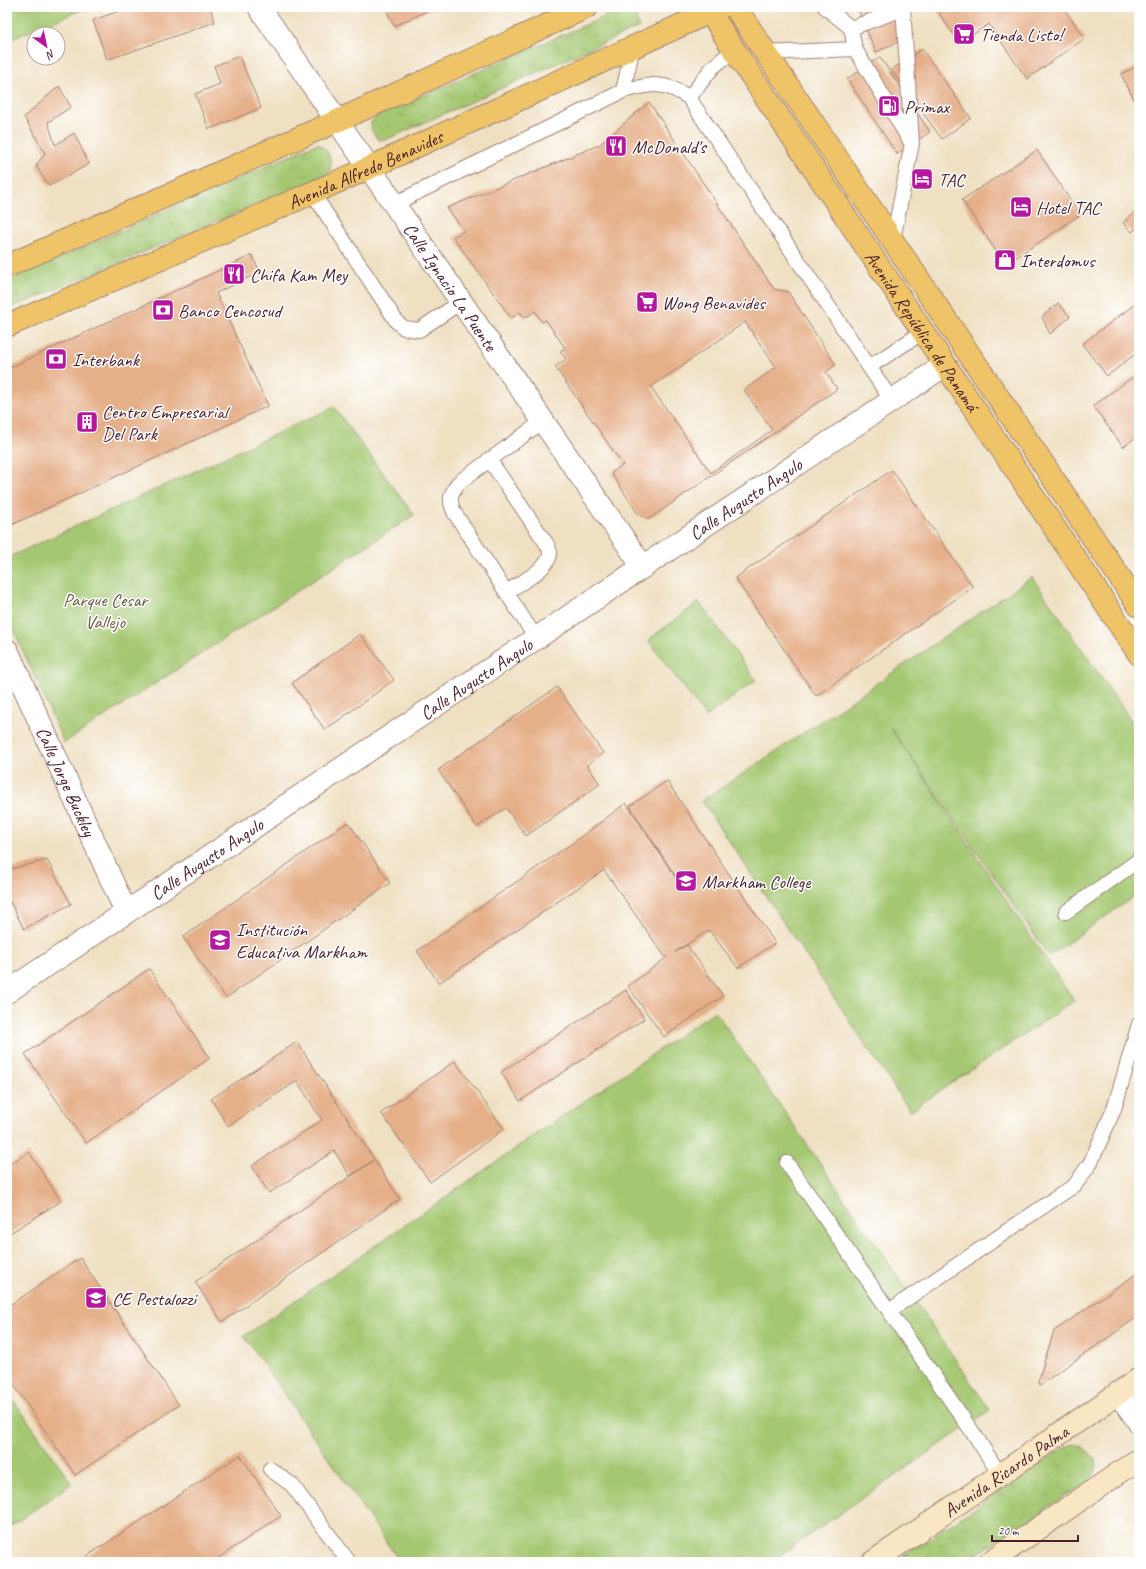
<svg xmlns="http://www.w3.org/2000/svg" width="1146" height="1569" viewBox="0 0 1146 1569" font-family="Caveat,sans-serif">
<defs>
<pattern id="grass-tufts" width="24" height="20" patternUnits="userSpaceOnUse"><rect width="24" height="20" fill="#a4c871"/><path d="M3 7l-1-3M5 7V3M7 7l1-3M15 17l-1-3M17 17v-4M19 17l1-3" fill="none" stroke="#8fab62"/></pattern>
</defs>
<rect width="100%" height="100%" fill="#fff"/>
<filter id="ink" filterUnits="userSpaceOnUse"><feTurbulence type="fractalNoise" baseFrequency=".025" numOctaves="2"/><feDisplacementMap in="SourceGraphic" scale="8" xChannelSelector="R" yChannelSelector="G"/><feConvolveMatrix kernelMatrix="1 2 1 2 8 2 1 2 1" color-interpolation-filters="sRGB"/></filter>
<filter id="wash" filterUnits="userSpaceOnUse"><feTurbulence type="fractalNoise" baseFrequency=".012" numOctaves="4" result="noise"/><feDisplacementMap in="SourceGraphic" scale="16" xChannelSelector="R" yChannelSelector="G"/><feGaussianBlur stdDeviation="0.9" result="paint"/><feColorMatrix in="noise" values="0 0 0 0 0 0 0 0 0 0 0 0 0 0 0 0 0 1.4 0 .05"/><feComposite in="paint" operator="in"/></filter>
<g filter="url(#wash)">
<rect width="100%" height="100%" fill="#efe0c2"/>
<path fill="url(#grass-tufts)" stroke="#77744e" d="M 627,7 L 633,11 L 639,27 L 385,140 L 378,140 L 372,131 L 371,122 L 378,115 Z
M 318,143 C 330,153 332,156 330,172 L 324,176 L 7,310 L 7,281 Z
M 1074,1444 L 1082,1446 L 1095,1458 L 1096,1470 L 1092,1479 L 965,1562 L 895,1562 L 1065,1447 Z"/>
<path fill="#a4c871" stroke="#77744e" d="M 7,7 L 88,7 L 7,41 Z
M 334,407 L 414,515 L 64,743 L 7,615 L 7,558 Z
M 1032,577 L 1139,732 L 1139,893 L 1049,956 L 890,727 L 1074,1001 L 910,1111 L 702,801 L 866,691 Z
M 699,602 L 756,680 L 706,717 L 648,640 Z
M 715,1011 L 990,1410 L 770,1562 L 400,1562 L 244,1336 Z
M 7,1391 L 72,1483 L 7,1529 Z"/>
<g id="blocks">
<path fill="#e5af88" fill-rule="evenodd" d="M 131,7 L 210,7 L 215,22 L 107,60 L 93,20 Z
M 385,7 L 436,7 L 394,26 Z
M 857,7 L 901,7 L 913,35 L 876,52 Z
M 935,7 L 1063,7 L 1085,38 L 1027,79 L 989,24 L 959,43 Z
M 922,49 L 971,118 L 942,139 L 891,70 Z
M 239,56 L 261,108 L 209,129 L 195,94 L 220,84 L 214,66 Z
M 880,57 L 930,132 L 897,154 L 847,79 Z
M 1139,65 L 1139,109 L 1121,74 Z
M 59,86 L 71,107 L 48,122 L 55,145 L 74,133 L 89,164 L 49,186 L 36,166 L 45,153 L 24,117 Z
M 649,102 L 774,289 L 788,292 L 836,365 L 826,372 L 837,389 L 649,519 L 639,515 L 611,473 L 623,465 L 555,367 L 566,359 L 560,351 L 565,348 L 546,320 L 542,322 L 535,311 L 525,318 L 520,312 L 511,318 L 453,237 L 464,231 L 447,208 L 599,145 ZM 745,322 L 776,367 L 744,390 L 772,430 L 711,473 L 651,387 Z
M 1037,150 L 1080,215 L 1005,265 L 962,200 Z
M 1139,208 L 1139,226 L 1132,232 L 1123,223 Z
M 252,255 L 260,272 L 216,293 L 268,406 L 7,527 L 7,369 Z
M 1139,301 L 1139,351 L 1107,376 L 1082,344 Z
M 1058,303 L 1070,317 L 1050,334 L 1042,317 Z
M 1138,373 L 1139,375 L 1139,435 L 1123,447 L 1093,406 Z
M 892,470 L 973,587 L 816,696 L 735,578 Z
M 360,634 L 394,680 L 325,730 L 292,683 Z
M 557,687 L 603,753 L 587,765 L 600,784 L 526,836 L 506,808 L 477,827 L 438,770 Z
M 667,781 L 775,943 L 738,968 L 709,930 L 675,952 L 687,945 L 723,996 L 664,1037 L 628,986 L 666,958 L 604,870 L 439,983 L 417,951 L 581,837 L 626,803 L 686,893 L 630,806 Z
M 348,822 L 390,883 L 226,998 L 183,937 Z
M 47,860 L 71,904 L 24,929 L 7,896 L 7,870 Z
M 149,969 L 210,1058 L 86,1143 L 25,1054 Z
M 626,990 L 644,1019 L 520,1101 L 501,1072 Z
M 297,1042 L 400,1199 L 222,1322 L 195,1282 L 373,1161 L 350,1176 L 334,1151 L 269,1193 L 252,1166 L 322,1120 L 297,1081 L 228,1126 L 211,1099 Z
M 455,1061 L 504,1129 L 430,1182 L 381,1113 Z
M 29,1152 L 61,1201 L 7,1235 L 7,1166 Z
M 80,1258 L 179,1405 L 75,1475 L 7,1375 L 7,1307 Z
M 1139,1272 L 1139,1316 L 1040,1385 L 1038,1382 L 1054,1331 Z
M 240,1455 L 281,1516 L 212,1562 L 78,1562 Z"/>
</g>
</g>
<g filter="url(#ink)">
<use href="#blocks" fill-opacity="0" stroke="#9c8076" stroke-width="1"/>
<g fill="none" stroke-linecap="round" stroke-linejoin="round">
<g stroke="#9c8076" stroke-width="16">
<path id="service" d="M 825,7 L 851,28 L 855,49 L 910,141
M 851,28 L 903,9
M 766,53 L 855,49
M 623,91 L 633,47
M 689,98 L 713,67 L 734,50
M 312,192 L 397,322 L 404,328 L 419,330 L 461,302
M 394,204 L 623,91 C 651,84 665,80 689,98 L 892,401
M 893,240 L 912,143 L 903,7
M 869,367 L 923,332
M 489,459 L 544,540 C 547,544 550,549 550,554 C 549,569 517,585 506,592
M 536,638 L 454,512 C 448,497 451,495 458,483 L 543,421
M 1066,912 L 1139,860
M 787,1163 L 978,1440 L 1000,1475
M 889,1311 L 1075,1185 L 1091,1162 L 1114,1109 L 1139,1024
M 270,1469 L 292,1485 L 349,1562"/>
</g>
<g stroke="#9c8076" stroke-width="24">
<g id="minor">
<path id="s1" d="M 259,7 L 643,567"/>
<path id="s2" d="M 7,650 L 126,912"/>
<path id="s3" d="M 7,992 L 945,365"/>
<path d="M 1118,1393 L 1139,1422"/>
</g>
</g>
<g stroke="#9c8076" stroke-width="24">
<g id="secondary">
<path id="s4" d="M 873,1562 L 1139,1379"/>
<path d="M 990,1562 L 1139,1459"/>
</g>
</g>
<g stroke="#9c8076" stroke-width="24">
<g id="primary">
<path id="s5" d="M 707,7 L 734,50 L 1139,654"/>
<path d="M 735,7 L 1139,606"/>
<path d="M 7,266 L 337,121 L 587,7"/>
<path id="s6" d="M 7,326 L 369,168 L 721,7"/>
</g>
</g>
<use href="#service" stroke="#fff" stroke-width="14"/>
<use href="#minor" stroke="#fff" stroke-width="22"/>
<use href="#secondary" stroke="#f9e7c3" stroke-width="22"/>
<use href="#primary" stroke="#efc469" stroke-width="22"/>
</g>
</g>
<defs>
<g id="supermarket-square" transform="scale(1.15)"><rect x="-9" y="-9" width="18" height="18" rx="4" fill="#b5179e" stroke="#fff"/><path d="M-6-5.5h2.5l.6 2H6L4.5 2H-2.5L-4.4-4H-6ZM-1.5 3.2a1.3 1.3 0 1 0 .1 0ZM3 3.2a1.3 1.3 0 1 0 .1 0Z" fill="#fff"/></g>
<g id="fuel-square" transform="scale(1.15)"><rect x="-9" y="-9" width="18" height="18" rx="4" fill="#b5179e" stroke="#fff"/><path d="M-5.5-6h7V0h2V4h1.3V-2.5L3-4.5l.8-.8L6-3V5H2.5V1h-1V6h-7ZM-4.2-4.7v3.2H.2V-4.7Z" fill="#fff"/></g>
<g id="restaurant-square" transform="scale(1.15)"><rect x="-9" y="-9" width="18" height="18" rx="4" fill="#b5179e" stroke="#fff"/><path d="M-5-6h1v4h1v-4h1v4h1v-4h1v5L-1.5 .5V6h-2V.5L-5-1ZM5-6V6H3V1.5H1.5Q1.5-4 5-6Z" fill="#fff"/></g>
<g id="hotel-square" transform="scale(1.15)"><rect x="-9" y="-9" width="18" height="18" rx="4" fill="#b5179e" stroke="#fff"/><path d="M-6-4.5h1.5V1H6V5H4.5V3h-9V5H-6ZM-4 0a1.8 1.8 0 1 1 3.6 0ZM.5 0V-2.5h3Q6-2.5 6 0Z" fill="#fff"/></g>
<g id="shop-square" transform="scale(1.15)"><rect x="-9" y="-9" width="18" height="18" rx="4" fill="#b5179e" stroke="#fff"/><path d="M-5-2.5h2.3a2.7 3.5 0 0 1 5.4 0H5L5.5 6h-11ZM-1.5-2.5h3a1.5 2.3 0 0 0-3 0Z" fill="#fff"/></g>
<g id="bank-square" transform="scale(1.15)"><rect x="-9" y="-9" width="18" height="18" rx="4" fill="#b5179e" stroke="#fff"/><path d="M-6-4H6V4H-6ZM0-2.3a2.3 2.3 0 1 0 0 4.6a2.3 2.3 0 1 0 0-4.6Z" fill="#fff"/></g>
<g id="building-square" transform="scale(1.15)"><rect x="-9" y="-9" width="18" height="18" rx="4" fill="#b5179e" stroke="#fff"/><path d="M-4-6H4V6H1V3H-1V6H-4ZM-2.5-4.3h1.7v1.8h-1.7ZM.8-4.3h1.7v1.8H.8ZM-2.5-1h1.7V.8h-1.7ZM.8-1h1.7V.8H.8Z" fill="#fff"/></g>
<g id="university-square" transform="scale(1.15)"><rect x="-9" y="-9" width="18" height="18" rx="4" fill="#b5179e" stroke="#fff"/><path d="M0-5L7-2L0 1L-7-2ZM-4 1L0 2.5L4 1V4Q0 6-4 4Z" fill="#fff"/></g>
<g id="school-square" transform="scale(1.15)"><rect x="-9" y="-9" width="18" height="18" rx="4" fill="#b5179e" stroke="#fff"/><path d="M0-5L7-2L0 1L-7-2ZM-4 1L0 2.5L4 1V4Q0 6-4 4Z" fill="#fff"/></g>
</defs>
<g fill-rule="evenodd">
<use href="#supermarket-square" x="964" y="34"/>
<use href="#fuel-square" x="889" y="106"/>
<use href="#restaurant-square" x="616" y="146"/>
<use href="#hotel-square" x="922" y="179"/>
<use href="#hotel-square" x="1021" y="207"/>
<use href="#shop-square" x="1005" y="260"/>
<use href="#restaurant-square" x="234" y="274"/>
<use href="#supermarket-square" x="647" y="302"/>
<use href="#bank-square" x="163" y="310"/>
<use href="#bank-square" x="56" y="359"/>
<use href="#building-square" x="87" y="422"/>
<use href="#university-square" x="686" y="881"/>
<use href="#school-square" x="220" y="940"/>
<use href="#university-square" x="96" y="1298"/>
</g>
<g text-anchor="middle" stroke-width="3" stroke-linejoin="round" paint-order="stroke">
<g font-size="19" fill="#4a1f2b" stroke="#fff" text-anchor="start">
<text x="980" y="41">Tienda Listo!</text>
<text x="904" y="113">Primax</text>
<text x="632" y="153">McDonald's</text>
<text x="938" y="186">TAC</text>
<text x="1036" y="214">Hotel TAC</text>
<text x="1020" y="267">Interdomus</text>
<text x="250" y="281">Chifa Kam Mey</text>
<text x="662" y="309">Wong Benavides</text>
<text x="178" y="317">Banco Cencosud</text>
<text x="72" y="366">Interbank</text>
<text x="102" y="418">Centro Empresarial<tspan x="102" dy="22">Del Park</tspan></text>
<text x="702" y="888">Markham College</text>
<text x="236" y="936">Institución<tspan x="236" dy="22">Educativa Markham</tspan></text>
<text x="112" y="1305">CE Pestalozzi</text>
</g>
<g font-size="19" fill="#4a1f2b" stroke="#fff">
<text dy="7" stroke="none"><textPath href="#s6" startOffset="391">Avenida Alfredo Benavides</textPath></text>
<text dy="7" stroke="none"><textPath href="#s1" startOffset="339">Calle Ignacio La Puente</textPath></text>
<text dy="7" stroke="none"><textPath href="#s5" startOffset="389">Avenida República de Panamá</textPath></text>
<text dy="7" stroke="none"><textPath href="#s3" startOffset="888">Calle Augusto Angulo</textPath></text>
<text dy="7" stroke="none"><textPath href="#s3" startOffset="564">Calle Augusto Angulo</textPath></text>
<text dy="7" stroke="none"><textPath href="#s2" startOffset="144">Calle Jorge Buckley</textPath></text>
<text dy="7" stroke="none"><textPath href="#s3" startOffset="240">Calle Augusto Angulo</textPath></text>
<text dy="7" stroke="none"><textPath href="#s4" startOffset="161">Avenida Ricardo Palma</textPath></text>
</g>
<g font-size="19" fill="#6a5a44" stroke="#fff">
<text x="105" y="606">Parque Cesar<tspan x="105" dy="22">Vallejo</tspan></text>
</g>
</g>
<rect width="1146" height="1569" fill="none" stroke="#fff" stroke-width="24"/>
<g transform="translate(46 46) rotate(147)"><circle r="19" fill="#ffffff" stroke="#b7a5aa"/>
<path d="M0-3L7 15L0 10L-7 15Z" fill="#b5179e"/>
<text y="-6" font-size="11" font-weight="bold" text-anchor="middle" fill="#4a1f2b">N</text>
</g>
<path d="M992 1535v6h86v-6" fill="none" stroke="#4a1f2b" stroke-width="2"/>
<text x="998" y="1535" font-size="12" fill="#4a1f2b" stroke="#ffffff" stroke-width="3" paint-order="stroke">20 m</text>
</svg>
